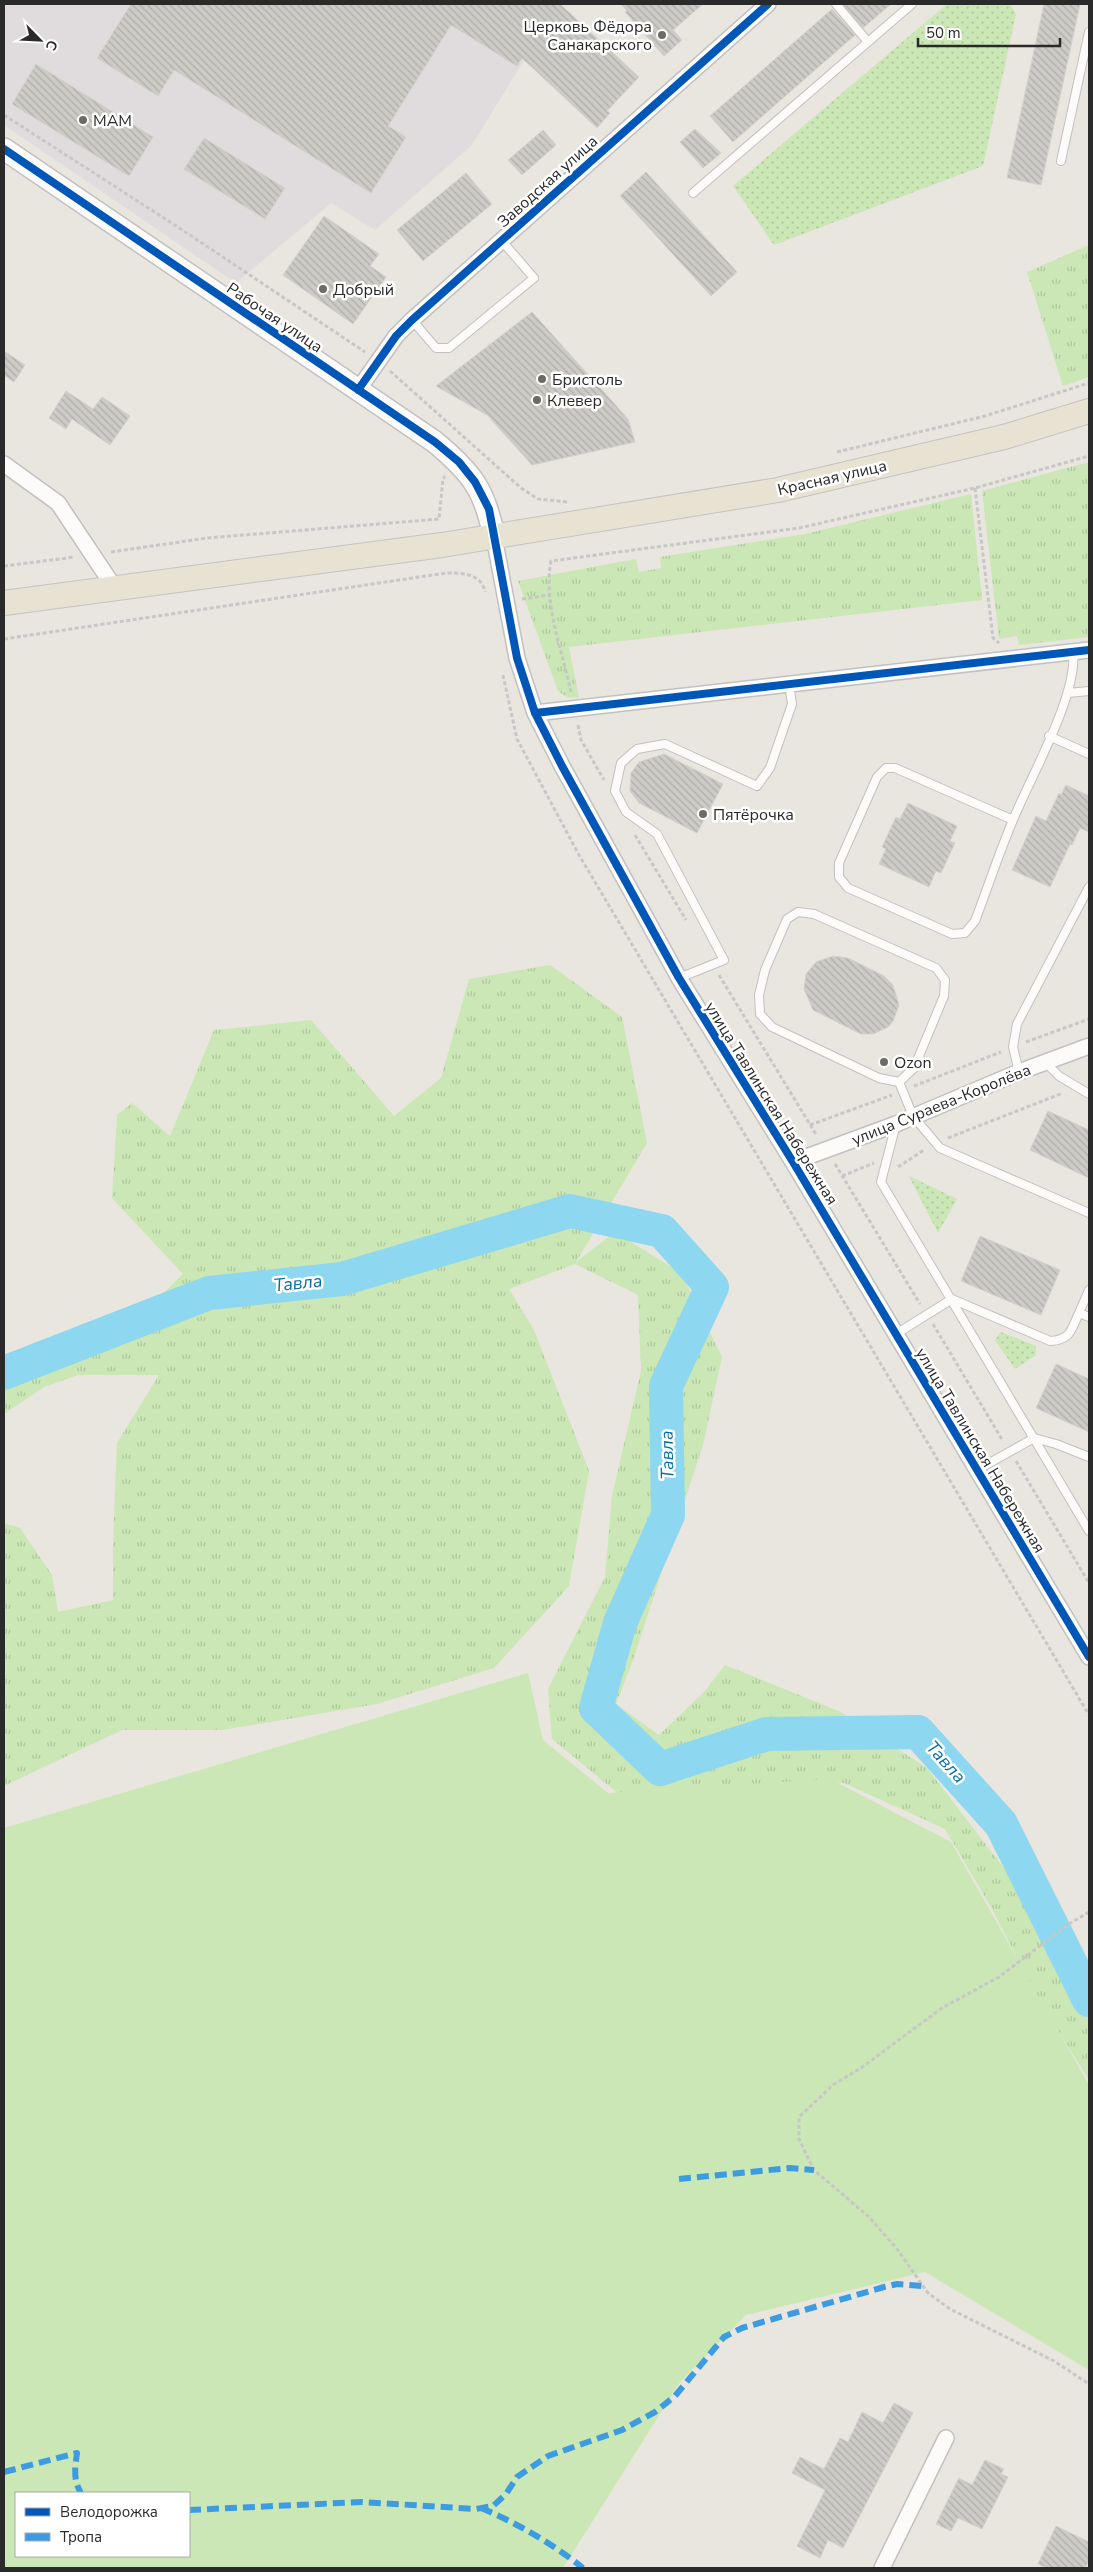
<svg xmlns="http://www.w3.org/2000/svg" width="1093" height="2572" viewBox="0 0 1093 2572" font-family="'Nunito Sans',sans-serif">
<defs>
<pattern id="grass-tufts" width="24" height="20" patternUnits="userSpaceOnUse" patternTransform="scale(1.25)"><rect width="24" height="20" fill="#cae7b5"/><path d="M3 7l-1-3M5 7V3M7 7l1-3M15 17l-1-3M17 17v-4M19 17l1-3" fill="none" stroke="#aec69c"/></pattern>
<pattern id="park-dots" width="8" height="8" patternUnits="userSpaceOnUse" patternTransform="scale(1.25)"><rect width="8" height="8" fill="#cae7b5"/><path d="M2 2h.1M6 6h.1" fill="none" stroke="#aec69c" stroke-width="1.8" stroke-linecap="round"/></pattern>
<pattern id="building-back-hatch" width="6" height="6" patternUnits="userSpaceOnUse" patternTransform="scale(1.25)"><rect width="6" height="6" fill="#cdcbc6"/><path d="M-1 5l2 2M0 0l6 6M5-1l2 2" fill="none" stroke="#b0aeaa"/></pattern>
</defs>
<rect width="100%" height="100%" fill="#e9e5df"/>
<path fill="#e0dcde" d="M 4,4 L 558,4 L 472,145 L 375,230 L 331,203 L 236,283 L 4,125 Z"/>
<path fill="url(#grass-tufts)" d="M 1089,245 L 1089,377 L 1063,386 L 1027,272 Z
M 1089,462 L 1089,637 L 1019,645 L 1017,636 L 999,639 L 982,491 Z
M 971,494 L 982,600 L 569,647 L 579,698 L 567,697 L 558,691 L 518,581 L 636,559 L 639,572 L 661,568 L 660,557 L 805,534 Z
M 550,965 L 622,1017 L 647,1143 L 576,1262 L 615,1232 L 681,1273 L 722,1357 L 703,1445 L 632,1663 L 616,1704 L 659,1735 L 704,1692 L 725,1665 L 841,1712 L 927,1768 L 1010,1876 L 1089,1990 L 1089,2080 L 1040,2002 L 992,1909 L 945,1829 L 844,1783 L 620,1795 L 552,1739 L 548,1689 L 605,1577 L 612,1496 L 641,1371 L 638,1295 L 575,1264 L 509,1289 L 534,1330 L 589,1471 L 569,1586 L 494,1668 L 377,1704 L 222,1730 L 122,1730 L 4,1786 L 4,1523 L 20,1528 L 52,1575 L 58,1612 L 113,1600 L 113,1543 L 117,1443 L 159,1375 L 78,1375 L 44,1387 L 4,1414 L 4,1360 L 97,1322 L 114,1341 L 183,1274 L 112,1198 L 117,1115 L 132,1103 L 170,1136 L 214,1030 L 311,1020 L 394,1116 L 441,1078 L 469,979 Z"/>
<path fill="url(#park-dots)" d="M 947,4 L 1010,4 L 1016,14 L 983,166 L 774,245 L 733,186 Z
M 909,1176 L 957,1199 L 938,1233 Z
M 1001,1332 L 1036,1346 L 1036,1355 L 1015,1369 L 995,1340 Z"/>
<path fill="#cae7b5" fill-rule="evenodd" d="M 528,1673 L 543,1740 L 608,1793 L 830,1779 L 951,1842 L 1089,2085 L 1089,2370 L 925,2272 L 746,2315 L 680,2382 L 563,2568 L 4,2568 L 4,1828 ZM 16,2493 L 189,2493 L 189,2556 L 16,2556 Z"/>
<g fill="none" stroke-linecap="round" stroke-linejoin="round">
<path stroke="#8dd7f0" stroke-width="34" d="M 4,1373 L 209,1293 L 342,1279 L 570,1211 L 662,1231 L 712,1287 L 666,1386 L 668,1515 L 620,1623 L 596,1708 L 660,1769 L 767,1734 L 918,1732 L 1001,1824 L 1089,2000"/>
</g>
<path fill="url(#building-back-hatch)" stroke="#d4d1cb" d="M 131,4 L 560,4 L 639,77 L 607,111 L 610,113 L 597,128 L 522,58 L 517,66 L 451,25 L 388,126 L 406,137 L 371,193 L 174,70 L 158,96 L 97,58 Z
M 621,4 L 703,4 L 673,30 L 682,40 L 664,56 L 625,12 L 627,11 Z
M 843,4 L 891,4 L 863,28 Z
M 1044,4 L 1080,4 L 1041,185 L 1007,178 Z
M 832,9 L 855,35 L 733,142 L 710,116 Z
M 36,64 L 153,137 L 129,176 L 12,104 Z
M 695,129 L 721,153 L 703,168 L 680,142 Z
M 543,130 L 556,145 L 522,175 L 508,160 Z
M 204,138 L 285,188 L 265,219 L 184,169 Z
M 646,172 L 737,272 L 711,296 L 620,196 Z
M 466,173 L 492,204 L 423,261 L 397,230 Z
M 324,216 L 379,254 L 370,266 L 386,277 L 353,324 L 283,275 Z
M 532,312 L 628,419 L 635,442 L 532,465 L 487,415 L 436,386 Z
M 4,351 L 25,365 L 14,382 L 4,375 Z
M 66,391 L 93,409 L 102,397 L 130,416 L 110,445 L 72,419 L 66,429 L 49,418 Z
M 664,754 L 723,784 L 697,833 L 639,803 L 630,791 L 631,773 L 639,762 Z
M 1066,785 L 1089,796 L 1089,832 L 1080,828 L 1072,845 L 1070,844 L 1050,887 L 1012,870 L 1036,816 L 1046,821 L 1059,793 L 1061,795 Z
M 908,803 L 957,826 L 950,841 L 955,843 L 941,873 L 936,871 L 929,887 L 879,864 L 886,849 L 882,847 L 896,817 L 900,819 Z
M 833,956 L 848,958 L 884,976 L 893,985 L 899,1005 L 893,1021 L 888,1027 L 873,1034 L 861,1034 L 813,1010 L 804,989 L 806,974 L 816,962 Z
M 1048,1111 L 1089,1130 L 1089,1178 L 1030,1150 Z
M 980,1236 L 1060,1270 L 1041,1315 L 961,1281 Z
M 1056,1364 L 1089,1379 L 1089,1432 L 1036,1408 Z
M 894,2403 L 913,2413 L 843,2548 L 828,2540 L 820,2558 L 797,2546 L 825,2490 L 792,2473 L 800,2457 L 824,2469 L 840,2438 L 848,2442 L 862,2412 L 883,2423 Z
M 985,2460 L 1004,2469 L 1001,2474 L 1008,2477 L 982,2529 L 958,2518 L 951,2531 L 936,2524 L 959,2478 L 972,2485 Z
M 1056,2526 L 1089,2542 L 1089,2561 L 1085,2568 L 1047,2568 L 1038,2564 Z"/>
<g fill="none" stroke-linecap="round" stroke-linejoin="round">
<g stroke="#c2c1c1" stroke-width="10">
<path id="lane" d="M 836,4 L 868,42
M 1061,161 L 1089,32
M 693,193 L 912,4
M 412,320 L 436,348 L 449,348 L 534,278 L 501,240
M 1068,693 L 1089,691
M 1049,736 L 1089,754
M 1013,820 L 895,768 L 886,768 L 877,777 L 839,863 L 839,877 L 848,888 L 952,934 L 965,933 L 975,921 C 988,887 999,853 1013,820 C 1030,778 1078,695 1073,652
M 679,978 L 724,960 L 657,834 L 626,812 L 615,791 L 621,763 L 637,749 L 665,744 L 757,786 L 770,768 L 792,704 L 789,684
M 1045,1062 L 1059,1076 L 1089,1094
M 1019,1072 L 1013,1047 L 1017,1024 L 1089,887
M 899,1082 L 879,1078 L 772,1027 L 760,1014 L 759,995 L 765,970 L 787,919 L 798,912 L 814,914 L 936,968 L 945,980 L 944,996 L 914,1068 L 899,1082 L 913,1116 L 940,1148 L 1089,1213
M 896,1124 L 881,1182 L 1089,1531
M 1089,1290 L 1079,1313 L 1089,1317
M 896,1334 L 952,1299 L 1050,1341 C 1071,1340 1071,1330 1079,1313
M 977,1470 L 1034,1438 L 1056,1444 L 1089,1457"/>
</g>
<g stroke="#c2c1c1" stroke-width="18">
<path id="street" d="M 358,390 L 396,336 L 412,320 L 768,4
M 4,464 L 58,503 L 114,587
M 494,537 L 517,658 L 535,713 L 562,766 L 679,978 L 793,1162 L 1089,1657
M 535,713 L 1089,650
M 793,1162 L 896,1124 L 1019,1072 L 1089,1046
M 882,2568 L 946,2438"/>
</g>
<g stroke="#c2c1c1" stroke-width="24">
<path id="secondary" d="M 4,149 L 435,442 C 472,473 485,490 494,537"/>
</g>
<g stroke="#c4c3c1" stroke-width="26">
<path id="primary" d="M 4,603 L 442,545 L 778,490 L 1004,437 L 1089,411"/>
</g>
<path stroke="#c8c7c7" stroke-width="3" stroke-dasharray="4 2.5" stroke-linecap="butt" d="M 4,115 L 184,231 L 365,352
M 390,371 L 521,488 L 538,499 L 568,502
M 837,452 L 985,416 L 1089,383
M 975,488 L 993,638 L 999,643
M 111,552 L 207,538 L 439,519 L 443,479 L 445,476
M 4,566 L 75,557
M 522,599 L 549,595
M 4,639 L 446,573 C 462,573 481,573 485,592
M 503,675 L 517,739 L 579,855 L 1089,1715
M 571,692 C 562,650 543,603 551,561 L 799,528 L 975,488 L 1089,456
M 578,725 L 581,740 L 604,780
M 635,835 L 686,920
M 719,975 L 817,1136
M 1026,1042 L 1089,1019
M 914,1086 L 1001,1052
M 810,1125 L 892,1095
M 948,1138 L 1063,1093
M 835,1164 L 920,1304
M 898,1167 L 924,1150
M 842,1176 L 874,1163
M 933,1324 L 1003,1441
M 1016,1461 L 1089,1583
M 1089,1912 L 1069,1924 L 999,1977 L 942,2008 L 861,2068 L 833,2085 L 799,2117 L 799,2139 L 814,2170 L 869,2217 L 897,2249 L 928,2293 L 950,2309 L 1054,2361 L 1089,2384"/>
<use href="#lane" stroke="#fcfbfa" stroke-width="8"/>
<use href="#street" stroke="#fcfbfa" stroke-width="15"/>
<use href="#secondary" stroke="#fcfbfa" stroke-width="21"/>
<use href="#primary" stroke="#e7e2d2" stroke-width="24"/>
<path stroke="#3d9ce1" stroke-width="6" stroke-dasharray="12 6" stroke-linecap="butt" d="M 679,2179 L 790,2168 L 814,2170
M 4,2472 L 77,2453 C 75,2468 73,2480 81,2493
M 481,2508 C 517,2523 553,2544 583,2568
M 189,2510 L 362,2502 L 476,2509 L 493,2506 L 506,2494 L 517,2477 L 548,2456 L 622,2430 L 655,2412 L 675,2396 L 724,2337 L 742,2328 L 884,2287 L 897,2284 L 922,2286"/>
<g stroke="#fff" stroke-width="11">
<path id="cycleway" d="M 4,149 L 435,442 L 459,462 L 475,482 L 489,509 L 517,658 L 535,713 L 562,766 L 679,978 L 793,1162 L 1089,1657
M 358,390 L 396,336 L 412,320 L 768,4
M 535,713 L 1089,650"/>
</g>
<use href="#cycleway" stroke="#0057b8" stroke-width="8"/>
</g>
<g fill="#6d6b69" stroke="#fff" stroke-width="2">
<circle cx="662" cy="35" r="5"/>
<circle cx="83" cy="120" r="5"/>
<circle cx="323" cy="289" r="5"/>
<circle cx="542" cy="379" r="5"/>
<circle cx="537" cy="400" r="5"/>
<circle cx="703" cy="814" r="5"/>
<circle cx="884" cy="1062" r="5"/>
</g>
<g text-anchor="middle" stroke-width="5" stroke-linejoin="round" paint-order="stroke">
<g font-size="16" fill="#2a2a2a" stroke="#fff" text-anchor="start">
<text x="652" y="32" text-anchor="end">Церковь Фёдора<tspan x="652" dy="18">Санакарского</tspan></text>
<text x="93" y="126">МАМ</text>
<text x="333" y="295">Добрый</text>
<text x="552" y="385">Бристоль</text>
<text x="547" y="406">Клевер</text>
<text x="713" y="820">Пятёрочка</text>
<text x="894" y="1068">Ozon</text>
</g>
<g font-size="16" fill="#2a2a2a" stroke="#fff">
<text transform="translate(547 181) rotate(-42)" y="6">Заводская улица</text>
<text transform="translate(275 317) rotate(34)" y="6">Рабочая улица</text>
<text transform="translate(832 477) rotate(-13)" y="6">Красная улица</text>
<text transform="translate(772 1103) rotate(58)" y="6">улица Тавлинская Набережная</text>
<text transform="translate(941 1104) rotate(-22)" y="6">улица Сураева-Королёва</text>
<text transform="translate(981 1450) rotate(59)" y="6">улица Тавлинская Набережная</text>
</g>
<g font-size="18" font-style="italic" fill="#036ea5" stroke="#fff">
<text transform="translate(298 1283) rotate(-6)" y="6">Тавла</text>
<text transform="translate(667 1455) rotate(-91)" y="6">Тавла</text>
<text transform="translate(946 1762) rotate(48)" y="6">Тавла</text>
</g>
</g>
<rect width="1093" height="2572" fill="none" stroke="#2a2a2a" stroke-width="10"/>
<rect x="15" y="2492" width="175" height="65" fill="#ffffff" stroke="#aaaaaa"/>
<rect x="25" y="2508" width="25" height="8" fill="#0057b8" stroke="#aaaaaa"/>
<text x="60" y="2517" font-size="15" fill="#2a2a2a">Велодорожка</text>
<rect x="25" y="2533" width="25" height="8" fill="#3d9ce1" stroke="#aaaaaa"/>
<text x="60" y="2542" font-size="15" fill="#2a2a2a">Тропа</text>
<g transform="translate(40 40) rotate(114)" stroke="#ffffff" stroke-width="4" paint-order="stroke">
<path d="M0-4L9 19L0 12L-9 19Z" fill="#2a2a2a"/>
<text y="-8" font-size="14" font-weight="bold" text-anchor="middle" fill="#2a2a2a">С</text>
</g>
<path d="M918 38v8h142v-8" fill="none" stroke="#2a2a2a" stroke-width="2.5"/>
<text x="926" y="38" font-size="15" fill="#2a2a2a" stroke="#ffffff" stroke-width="4" paint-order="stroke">50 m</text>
</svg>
